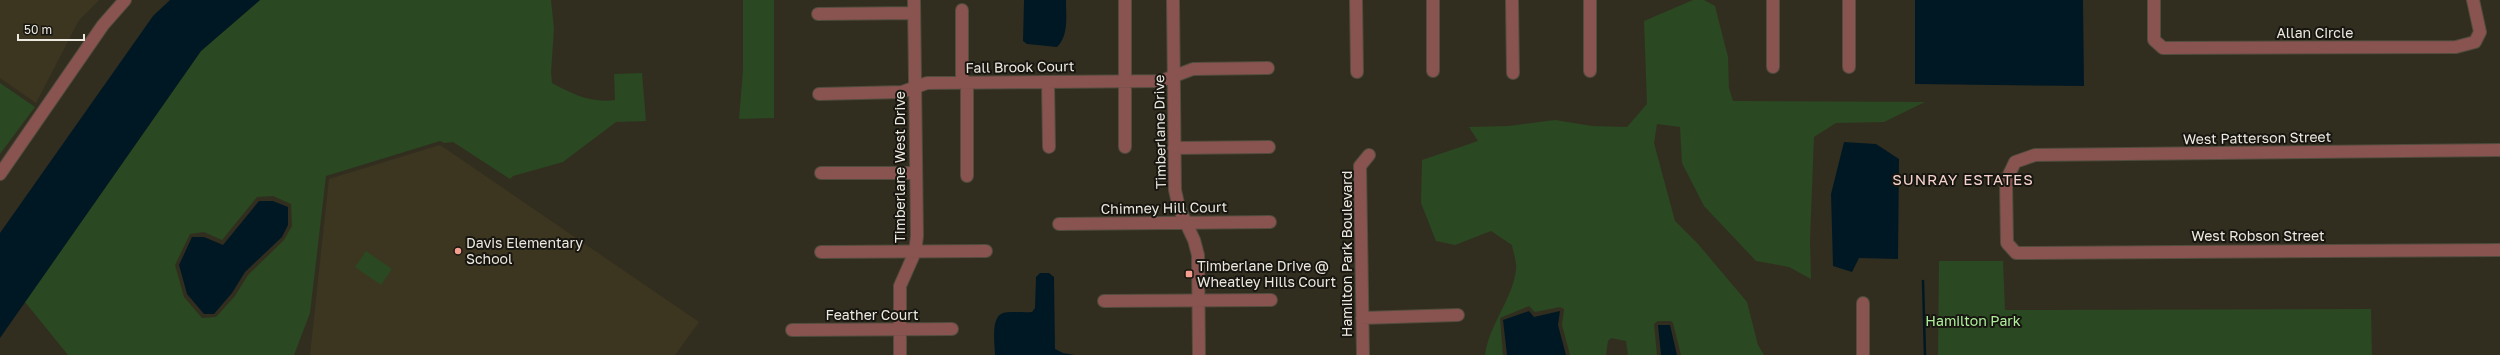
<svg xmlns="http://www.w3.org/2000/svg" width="2500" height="355" viewBox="0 0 2500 355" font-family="'Golos Text',sans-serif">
<rect width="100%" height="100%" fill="#322e1f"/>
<path fill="#3c3620" d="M 0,0 L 99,0 L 79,20 L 36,103 L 0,78 Z
M 440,145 L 699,322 L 675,355 L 310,355 L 329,179 Z"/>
<path fill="#2a4821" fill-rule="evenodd" d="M 260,0 L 551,0 L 554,29 L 551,72 L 552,83 C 574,95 591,103 615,100 L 614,74 L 642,73 L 646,121 L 616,122 L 563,162 L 513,176 L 510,179 L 453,142 L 444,143 L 440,141 L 326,176 L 310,313 L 294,355 L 68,355 L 25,302 L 201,51 ZM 273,196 L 291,204 L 292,226 L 284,240 L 248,275 L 235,296 L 216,317 L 202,318 L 184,297 L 175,265 L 190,234 L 204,232 L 222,240 L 257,197 Z
M 743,0 L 774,0 L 774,118 L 739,119 L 743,70 Z
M 1693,0 L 1704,0 L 1715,6 L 1728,57 L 1729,88 L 1733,101 L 1925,102 L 1884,122 L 1836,123 L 1814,137 L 1810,240 L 1811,279 L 1789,267 L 1756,261 L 1704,206 L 1682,163 L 1680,127 L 1657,124 L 1654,143 L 1675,221 L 1698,244 L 1747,302 L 1758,345 L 1764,355 L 1681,355 L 1673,323 L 1671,321 L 1658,321 L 1654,324 L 1657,355 L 1628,355 L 1626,341 L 1611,338 L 1608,341 L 1606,355 L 1570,355 L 1562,325 L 1564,309 L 1560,307 L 1535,312 L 1529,306 L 1500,318 L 1503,355 L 1485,355 C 1489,325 1512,300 1516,270 C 1517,262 1513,252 1512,245 L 1491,231 L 1455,245 L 1436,241 L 1421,203 L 1422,160 L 1478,141 L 1469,127 L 1509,126 L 1555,120 L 1592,126 L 1627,127 L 1647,104 L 1644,21 Z
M 0,83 L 35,107 L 0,154 Z
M 366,251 L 392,269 L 381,285 L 355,267 Z
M 1939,261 L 2003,261 L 2005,310 L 2371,309 L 2372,355 L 1938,355 Z"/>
<path fill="#001824" d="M 170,0 L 260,0 L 201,51 L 0,338 L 0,233 L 153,16 Z
M 1024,0 L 1066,0 C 1066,16 1069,35 1057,47 L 1027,44 L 1023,41 Z
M 1915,0 L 2083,0 L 2084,86 L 1915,84 Z
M 1844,142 L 1876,144 L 1899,159 L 1898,259 L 1859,258 L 1852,272 L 1833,266 L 1831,194 Z
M 259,201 L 273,201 L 288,207 L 288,225 L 282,237 L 245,272 L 232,293 L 214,314 L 204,314 L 187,294 L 179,265 L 192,237 L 204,237 L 223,245 Z
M 1040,273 L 1049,273 L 1054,277 L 1055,349 L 1063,353 L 1075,355 L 995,355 C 995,345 990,317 1003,313 C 1011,311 1023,313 1032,312 L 1035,308 L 1036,277 Z
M 1529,311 L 1534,317 L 1560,311 L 1558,325 L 1566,355 L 1507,355 L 1503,320 Z
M 1658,325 L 1670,325 L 1677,355 L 1661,355 Z"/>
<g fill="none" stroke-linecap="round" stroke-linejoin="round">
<path stroke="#001824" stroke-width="2.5" d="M 1923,281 L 1925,355"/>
<g stroke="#504c3e" stroke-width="14">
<path id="minor" d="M 1125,0 L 1125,147
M 1173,0 L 1175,190 L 1179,208 L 1194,240 L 1198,255 L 1199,355
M 1356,0 L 1357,72
M 1433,0 L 1433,71
M 1512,0 L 1513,73
M 1590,0 L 1590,71
M 1849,0 L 1849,67
M 2154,0 L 2154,40 L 2163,48 L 2456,47 L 2475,42 L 2480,32 L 2473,0
M 962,10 L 962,83
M 818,14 L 914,13
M 1773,67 L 1773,0
M 967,82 L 967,176
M 1048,82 L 1049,147
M 819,94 L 902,92 L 927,83 L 1161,81 L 1193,69 L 1268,68
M 1174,148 L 1269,147
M 2500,150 L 2035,155 L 2015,162 L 2006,181 L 2007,243 L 2016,253 L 2500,250
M 821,173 L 915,173
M 0,174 L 103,25 L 125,0
M 1059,224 L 1270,222
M 821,252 L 986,251
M 1104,301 L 1271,300
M 1863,303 L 1863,355
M 1362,318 L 1458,315
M 792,330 L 952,329
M 900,355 L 900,286 L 915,252 L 917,236 L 914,0
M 1363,355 L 1360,166 L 1369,155"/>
</g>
<use href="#minor" stroke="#895350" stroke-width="12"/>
</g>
<g fill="#f59d8f" stroke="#181610" stroke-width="1.5">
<circle cx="458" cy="251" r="4"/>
<rect x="1185" y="270" width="8" height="8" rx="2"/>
</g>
<g text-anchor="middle" stroke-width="4" stroke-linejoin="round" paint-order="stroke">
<g font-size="14" fill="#ece9e0" stroke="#181610">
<text x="2315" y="38">Allan Circle</text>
<text transform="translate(1020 67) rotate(-1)" y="5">Fall Brook Court</text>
<text transform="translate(1160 132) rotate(-91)" y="5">Timberlane Drive</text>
<text transform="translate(2257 138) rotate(-1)" y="5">West Patterson Street</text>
<text transform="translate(900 167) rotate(-90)" y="5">Timberlane West Drive</text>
<text transform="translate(1164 208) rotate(-1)" y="5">Chimney Hill Court</text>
<text x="2258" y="241">West Robson Street</text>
<text transform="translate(1347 254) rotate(-90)" y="5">Hamilton Park Boulevard</text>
<text x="872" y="320">Feather Court</text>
</g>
<g font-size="14" fill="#ece9e0" stroke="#181610" text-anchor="start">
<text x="466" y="248">Davis Elementary<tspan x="466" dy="16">School</tspan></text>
<text x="1197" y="271">Timberlane Drive @<tspan x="1197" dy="16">Wheatley Hills Court</tspan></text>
</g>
<g font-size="14" fill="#aef09b" stroke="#181610">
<text x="1973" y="326">Hamilton Park</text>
</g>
<g font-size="15" letter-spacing="1" fill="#f5d2cc" stroke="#181610">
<text x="1963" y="185">SUNRAY ESTATES</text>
</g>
</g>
<path d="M18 34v6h66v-6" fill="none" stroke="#ece9e0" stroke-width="2"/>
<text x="24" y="34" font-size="12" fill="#ece9e0" stroke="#181610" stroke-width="3" paint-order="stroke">50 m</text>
</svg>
